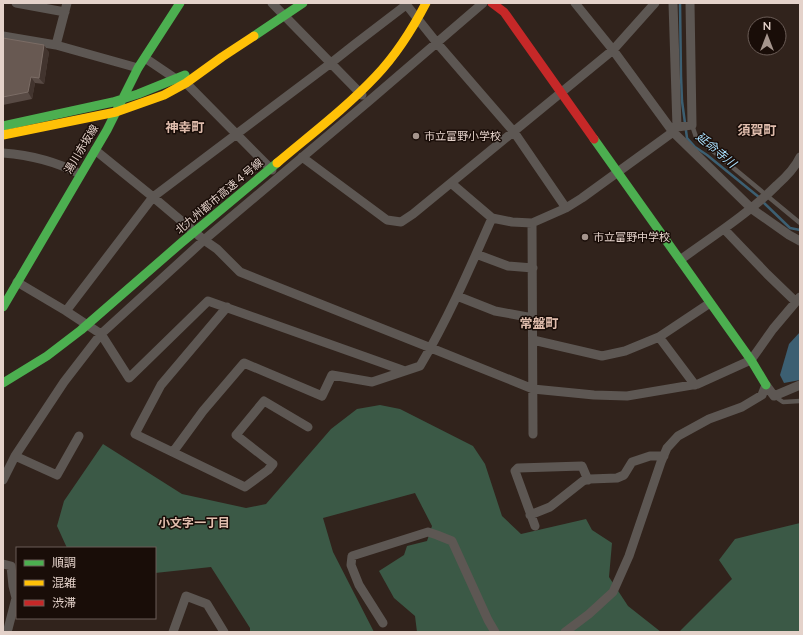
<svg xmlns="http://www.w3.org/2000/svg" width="803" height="635" viewBox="0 0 803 635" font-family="Lato,'Noto Sans JP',sans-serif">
<rect width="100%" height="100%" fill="#31231c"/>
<path fill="#3b5946" d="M 380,405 L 400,409 L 473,446 L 485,464 L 502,516 L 521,534 L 586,519 L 592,530 L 612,543 L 609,577 L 628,606 L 661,632 L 417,632 L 415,616 L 394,598 L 379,571 L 404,555 L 407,546 L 427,541 L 432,526 L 415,493 L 323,518 L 333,552 L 374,632 L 250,632 L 250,628 L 211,567 L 155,573 L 155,548 L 67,548 L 57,526 L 64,501 L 103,444 L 182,494 L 246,508 L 266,504 L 331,429 L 357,409 Z
M 800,523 L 800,632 L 679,632 L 732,579 L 719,560 L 735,539 Z"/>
<path fill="#3c5f72" d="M 800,332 L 800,380 L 784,383 L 780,375 L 789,344 Z"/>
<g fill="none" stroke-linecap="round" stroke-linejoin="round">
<path stroke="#3c5f72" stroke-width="2.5" d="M 680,3 L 681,76 L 682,101 L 687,138 L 695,147 L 707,155 L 760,198
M 763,202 L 790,228 L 800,230"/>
<path stroke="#5d5753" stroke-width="4.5" d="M 692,125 L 696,137 L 800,223
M 774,396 L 783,402 L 800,401"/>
<path stroke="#5d5753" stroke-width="9" d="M 16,3 L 65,12
M 272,3 L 362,95
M 405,3 L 437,43 L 514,132 L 566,208
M 575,3 L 613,50 L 673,132 L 752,209 L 789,235 L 800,241
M 673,3 L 677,127
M 3,36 L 56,45 L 138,68
M 56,45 L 67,3
M 145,58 L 176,79
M 186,83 L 272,170
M 95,150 L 153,197 L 204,240 L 217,249 L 240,272 L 431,348 L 533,389 L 594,395 L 627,396 L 698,384 L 751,360 L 773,329 L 800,297
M 3,153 C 29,155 57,162 80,174
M 302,157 L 387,220 L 401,222 L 413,214 L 613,50 L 655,3
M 451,183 L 492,218 L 512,222 L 532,223 L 566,208 L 582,198 L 673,132 L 677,127 L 692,125 L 690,3
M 532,223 L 533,434
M 724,229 L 767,274 L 796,302
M 476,254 L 508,266 L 533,268
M 680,260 C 713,236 748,214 777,185 C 786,177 795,168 800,157
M 17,282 L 66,311 L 101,334 L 129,378 L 208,301 L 405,371
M 457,296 L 495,311 L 533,318
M 227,307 L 161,385 L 135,434 L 245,487 L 268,470 L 273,464 L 236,435 L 264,401 L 308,427
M 66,311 L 153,197 L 331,63 L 355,44 L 406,5
M 659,337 L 695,385
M 533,340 L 602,356 L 625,351 L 659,337 L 710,303
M 173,452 L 203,411 L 244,363 L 322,396 L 332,375 L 372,382 L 420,366 C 448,319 470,268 492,218
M 15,456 L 57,475 L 79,436
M 3,480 L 15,456 L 64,382 L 101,334 L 204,240 L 369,101 L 483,3
M 530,515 L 550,507 L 583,481 L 590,479 L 617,478 L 624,475 L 632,462 L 650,456 L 664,456
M 535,526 L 515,471 L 518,468 L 582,466 L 588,480
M 3,564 L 11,566 L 13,586 L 16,598 L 8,629
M 383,623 L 359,585 L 351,565 L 352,556 L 428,532 L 437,535 L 452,541 L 488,620 L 495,632
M 173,632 L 186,596 L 207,604 L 224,632
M 565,632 L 589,614 L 613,592 L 629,556 L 661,462 L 667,448 L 678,436 L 709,419 L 742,407 L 762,395 L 766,385 L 774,396 L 800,385"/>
<path stroke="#4caf50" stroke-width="9" d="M 254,36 L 303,3
M 3,126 L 113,102 L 138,94 L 185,75
M 594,139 L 751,360 L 766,385
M 3,307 L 107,130 L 138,68 L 180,3"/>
<path stroke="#ffc107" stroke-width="9" d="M 3,135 L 116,112 L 164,95 L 186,83 L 222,57 L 254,36"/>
<path stroke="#c62828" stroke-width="9" d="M 492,3 L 504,12 L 594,139"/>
<path stroke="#4caf50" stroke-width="9" d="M 3,383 L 47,356 L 81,330 L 181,243 L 277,163"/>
<path stroke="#ffc107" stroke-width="9" d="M 277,163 C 310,135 346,108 376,76 C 395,56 413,28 426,3"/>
</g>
<path fill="#584a44" d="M 3,38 L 49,52 L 44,84 L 35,83 L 32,99 L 3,105 Z"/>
<path fill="#42342e" d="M 44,45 L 49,52 L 44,84 L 39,78 Z
M 31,77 L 35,83 L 32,99 L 28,92 Z"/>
<path fill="#685952" stroke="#7b6c65" d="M 3,38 L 44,45 L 39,78 L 31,77 L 28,92 L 3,97 Z"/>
<g fill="#a5958d" stroke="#190d08" stroke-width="1.5">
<circle cx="416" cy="136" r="4"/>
<circle cx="585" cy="237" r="4"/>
</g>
<g text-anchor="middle" stroke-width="3" stroke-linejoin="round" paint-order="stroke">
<g font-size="11" fill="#e4d2ca" stroke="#190d08" text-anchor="start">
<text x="424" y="140">市立富野小学校</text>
<text x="593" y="241">市立富野中学校</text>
</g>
<g font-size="11" fill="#e4d2ca" stroke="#190d08">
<text transform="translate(81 149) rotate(-59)" y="4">湯川赤坂線</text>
<text transform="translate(219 196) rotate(-40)" y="4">北九州都市高速４号線</text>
</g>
<g font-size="12" font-style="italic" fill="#a9dffd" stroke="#190d08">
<text transform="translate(716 150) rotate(40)" y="4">延命寺川</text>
</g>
<g font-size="12" font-weight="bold" fill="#e0bdad" stroke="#190d08">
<text x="194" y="527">小文字一丁目</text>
</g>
<g font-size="13" font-weight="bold" fill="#e0bdad" stroke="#190d08">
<text x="185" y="132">神幸町</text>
<text x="757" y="135">須賀町</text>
<text x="539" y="328">常盤町</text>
</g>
</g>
<rect width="803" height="635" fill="none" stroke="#e4d2ca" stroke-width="8"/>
<rect x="16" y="547" width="140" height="72" fill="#190d08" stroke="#6a5c56"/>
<rect x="24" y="560" width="20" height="6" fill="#4caf50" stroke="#6a5c56"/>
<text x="52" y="567" font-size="12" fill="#e4d2ca">順調</text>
<rect x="24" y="580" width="20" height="6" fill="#ffc107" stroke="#6a5c56"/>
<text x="52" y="587" font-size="12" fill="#e4d2ca">混雑</text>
<rect x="24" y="600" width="20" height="6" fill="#c62828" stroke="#6a5c56"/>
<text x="52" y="607" font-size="12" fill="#e4d2ca">渋滞</text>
<g transform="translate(767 36)"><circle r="19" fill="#190d08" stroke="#6a5c56"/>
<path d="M0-3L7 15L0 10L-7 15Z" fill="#a5958d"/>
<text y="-6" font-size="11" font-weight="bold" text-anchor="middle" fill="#e4d2ca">N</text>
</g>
</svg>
